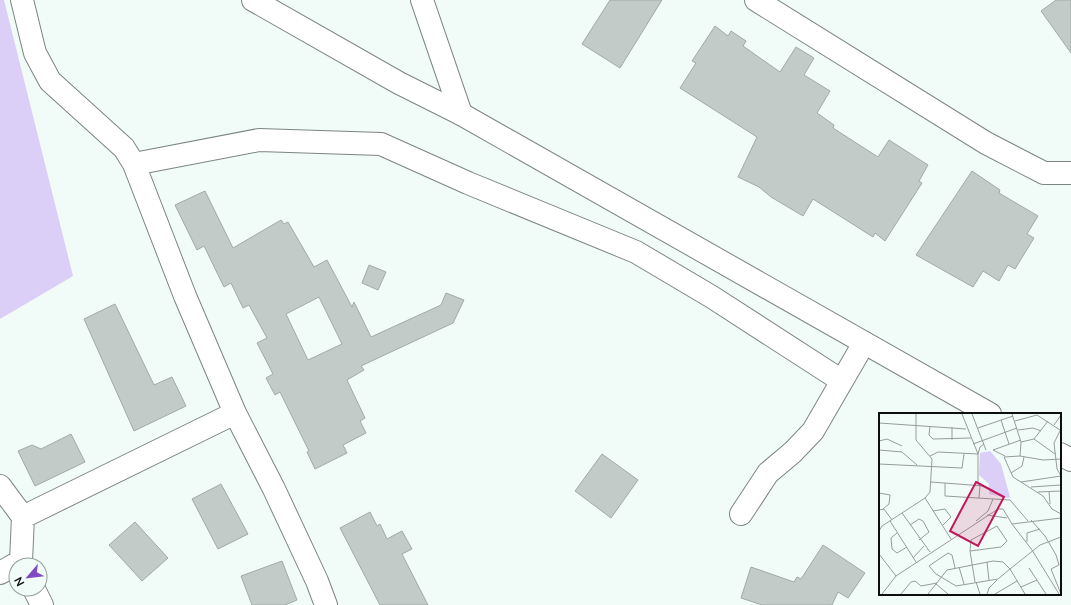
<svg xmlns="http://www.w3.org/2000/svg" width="1071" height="605" viewBox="0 0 1071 605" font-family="Lato,sans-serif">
<rect width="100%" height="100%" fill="#f1fbf8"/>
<path fill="#dbcef7" d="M 0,0 L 4,0 L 73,276 L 0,319 Z"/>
<path fill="#c2cbc8" stroke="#a1aaa7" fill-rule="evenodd" d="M 610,0 L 662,0 L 620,68 L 582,44 Z
M 1056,0 L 1071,0 L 1071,53 L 1041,11 Z
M 715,26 L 728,36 L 731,31 L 746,41 L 743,46 L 780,72 L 796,47 L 814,58 L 804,75 L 830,91 L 817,113 L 834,125 L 833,128 L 878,157 L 889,140 L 928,165 L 919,181 L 922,183 L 885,241 L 875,233 L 873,237 L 813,199 L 803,216 L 771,197 L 759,187 L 738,177 L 757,137 L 680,88 L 696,63 L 692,61 Z
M 972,171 L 1000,190 L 999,193 L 1038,216 L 1027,234 L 1034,238 L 1015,269 L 1008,265 L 999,281 L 983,271 L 973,287 L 916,255 Z
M 205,191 L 233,248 L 281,220 L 284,224 L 288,222 L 314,267 L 327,260 L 352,307 L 354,302 L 371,337 L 441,305 L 446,293 L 464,300 L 453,323 L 361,366 L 364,370 L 347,380 L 365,418 L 360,421 L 366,433 L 343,445 L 347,453 L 315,469 L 307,452 L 309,451 L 280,392 L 275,395 L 266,378 L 273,374 L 257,343 L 267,338 L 249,305 L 243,308 L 231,283 L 224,287 L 204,246 L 197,250 L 175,205 ZM 319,297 L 342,344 L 308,360 L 286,314 Z
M 369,265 L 386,272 L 378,290 L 362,283 Z
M 115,304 L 154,385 L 172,377 L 186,406 L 134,431 L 84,319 Z
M 71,434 L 85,462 L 35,486 L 18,451 L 32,445 L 41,449 Z
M 602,454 L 638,480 L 611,518 L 575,491 Z
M 221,484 L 248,534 L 218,549 L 192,499 Z
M 370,512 L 377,526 L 380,524 L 387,539 L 402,531 L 412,549 L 402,554 L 428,605 L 380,605 L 340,528 Z
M 135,522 L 168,558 L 142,581 L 109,545 Z
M 823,545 L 865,573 L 848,598 L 838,592 L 832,605 L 762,605 L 741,598 L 751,567 L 794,582 L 797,577 L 801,579 Z
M 282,561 L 297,600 L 285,605 L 252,605 L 241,576 Z"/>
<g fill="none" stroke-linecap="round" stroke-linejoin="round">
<g stroke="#7c8582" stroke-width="24">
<path id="street" d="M 22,0 L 35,53 L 50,81 L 124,148 L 134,164 L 185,296 L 235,413 L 274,489 L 317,581 L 326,605
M 422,0 L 461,114
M 756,0 L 986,143 L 1044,173 L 1071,173
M 134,164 L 259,140 L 381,144 L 468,183 L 636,252 L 712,297 L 842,381
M 0,486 L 23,517 L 21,561 L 22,565
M 741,514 L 768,473 L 793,452 L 813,431 L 864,343
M 23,517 L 235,413
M 0,573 L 21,561
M 34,589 L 42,605"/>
</g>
<g stroke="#7c8582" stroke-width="24">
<path id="secondary" d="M 253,0 L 399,83 L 461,114 L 990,414
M 1060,454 L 1071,460"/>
</g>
<use href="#street" stroke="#fff" stroke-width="22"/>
<use href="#secondary" stroke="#fff" stroke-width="22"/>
</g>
<g transform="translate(879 413)">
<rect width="182" height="182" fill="#f1fbf8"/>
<path d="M 111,38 L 122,51 L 131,84 L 129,85 L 110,81 L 110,71 L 100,62 L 101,40 Z" fill="#dbcef7"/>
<path fill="none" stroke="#959d9a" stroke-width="1" d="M 83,1 L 99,41 L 99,71M 93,1 L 107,37M 133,1 L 142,29 L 141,43M 122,7 L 130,31M 136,8 L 158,2 L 181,17M 0,10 L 87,16M 175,12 L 182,2M 51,13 L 50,22 L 54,26 L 92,25M 73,14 L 73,27M 99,15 L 134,3M 139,17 L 154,15 L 162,18M 155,26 L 176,41M 0,28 L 8,26 L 23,33M 142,29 L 155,26 L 169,8M 94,31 L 138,15M 0,37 L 23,39 L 38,52M 51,43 L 59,39 L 99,41 L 101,34 L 105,31M 126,43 L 114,37 L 142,27M 182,46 L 164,47 L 141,43 L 125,44 L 134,64 L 164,83 L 173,96 L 182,101M 0,51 L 83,55 L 85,41M 132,60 L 143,53 L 145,44M 182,63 L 178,56 L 175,30 L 182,16M 52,69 L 105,73M 142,69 L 182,63M 66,70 L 66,83 L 131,87 L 149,108M 152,74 L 182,72M 170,78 L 171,91M 159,79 L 182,78M 0,80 L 11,82 L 10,91 L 4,96M 46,85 L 72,126M 100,85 L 101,73M 0,97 L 5,96 L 13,107M 54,98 L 66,96 L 72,104 L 63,113M 23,100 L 51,139M 108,102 L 128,105M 152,107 L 166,123 L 177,142 L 180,152 L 172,156 L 182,181M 11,108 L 37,149M 97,108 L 109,98 L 114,86M 133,111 L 153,137 L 180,181M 31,112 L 40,106 L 44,108 L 50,119 L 40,127M 0,118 L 3,113 L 46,85 L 51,79 L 53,46 L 37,27 L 37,1M 18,120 L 12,125 L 13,136 L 18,140 L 28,134M 148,129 L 148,120 L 161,116M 91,138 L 122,134 L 128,128 L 118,113 L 92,127 L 91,138 L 96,169M 0,141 L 17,163M 34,145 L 45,133M 108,149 L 110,167M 80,154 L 85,171M 76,155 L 73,142 L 69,140 L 50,153 L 57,161 L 77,173 L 119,166 L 131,156 L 146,181M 150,155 L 167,181M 97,169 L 101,181M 57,171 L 69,181M 42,173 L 58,170M 142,174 L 158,167M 3,181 L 17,163 L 119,96 L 124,96 L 133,111 L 182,105M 22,181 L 32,169 L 36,168 L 42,173M 49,181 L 68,157 L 114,148 L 124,149 L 131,156 L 161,132 L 182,124M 108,181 L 110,175 L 118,167M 116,181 L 138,168"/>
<path fill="#c2185b" fill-opacity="0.15" stroke="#c2185b" stroke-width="2" d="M 97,69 L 125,84 L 99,133 L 71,118 Z"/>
<rect width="182" height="182" fill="none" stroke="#0c0f0e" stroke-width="2"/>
</g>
<g transform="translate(28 577) rotate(242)"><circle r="19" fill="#f1fbf8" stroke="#959d9a"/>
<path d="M0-3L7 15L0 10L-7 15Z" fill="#7e4bc3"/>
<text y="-6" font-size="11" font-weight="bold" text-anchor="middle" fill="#0c0f0e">N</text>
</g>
</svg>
